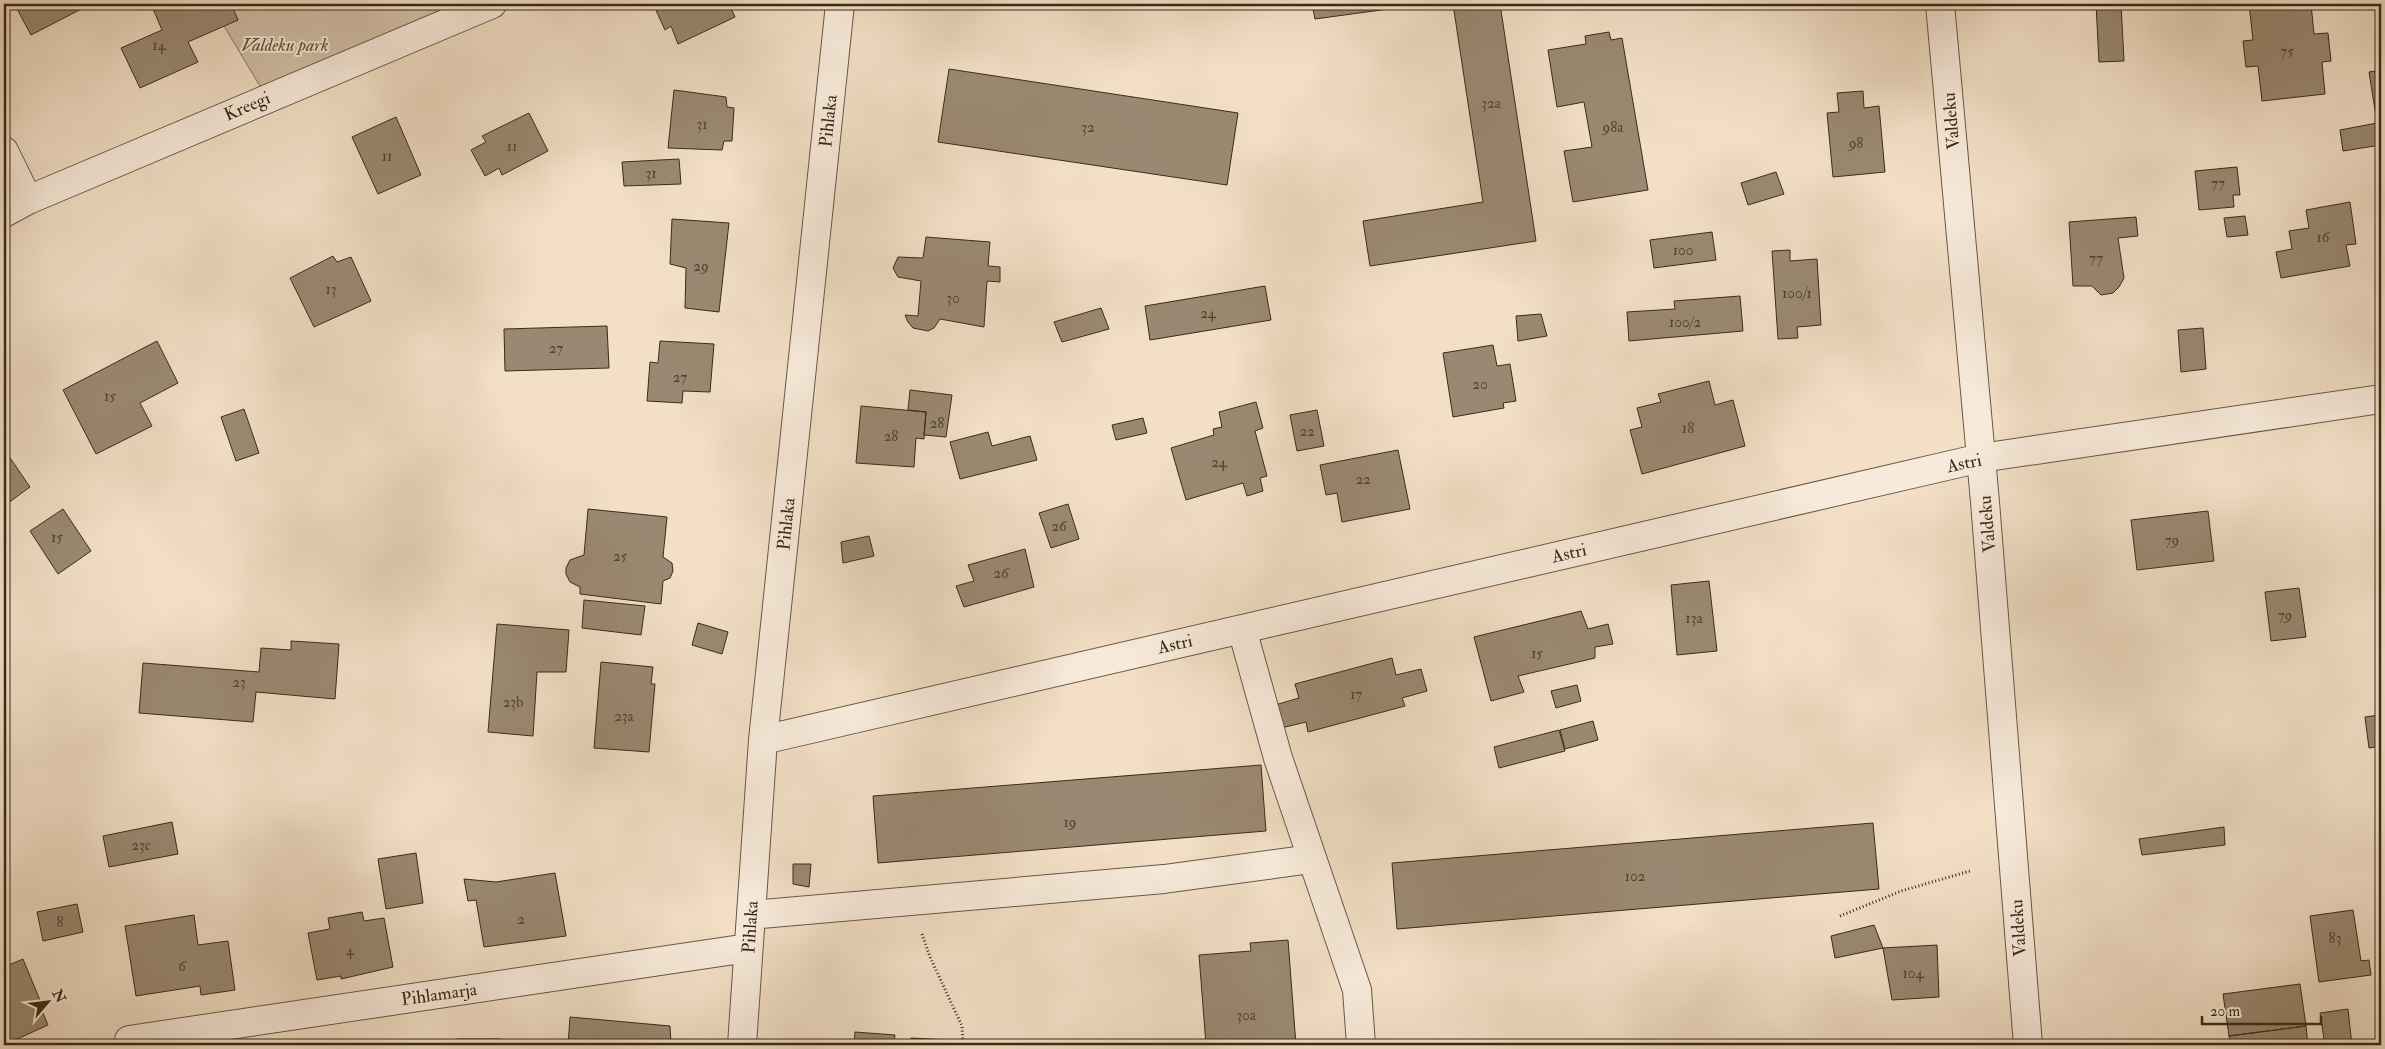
<svg xmlns="http://www.w3.org/2000/svg" width="2385" height="1049" viewBox="0 0 2385 1049" font-family="'IM FELL Double Pica',serif">
<rect width="100%" height="100%" fill="#f2dfc6"/>
<filter id="stains"><feTurbulence type="fractalNoise" baseFrequency=".004" numOctaves="4"/><feColorMatrix values="0 0 0 0 .2 0 0 0 0 .09 0 0 0 0 .02 0 0 0 .5 -.17"/></filter>
<radialGradient id="worn" r=".72"><stop offset=".6" stop-color="#630" stop-opacity="0"/><stop offset="1" stop-color="#630" stop-opacity=".3"/></radialGradient>
<path fill="#d3c0a8" stroke="#867660" d="M 211,4 L 492,4 L 267,98 Z"/>
<path fill="#9a8972" stroke="#3a2b17" d="M 27,4 L 91,4 L 31,35 L 17,9 Z
M 151,4 L 231,4 L 238,20 L 188,42 L 198,62 L 140,88 L 121,48 L 162,30 Z
M 659,4 L 729,4 L 735,17 L 678,44 L 671,26 L 665,30 L 654,6 Z
M 1312,4 L 1425,4 L 1315,19 Z
M 1453,4 L 1500,4 L 1536,241 L 1370,266 L 1363,221 L 1483,202 Z
M 2096,4 L 2121,4 L 2124,61 L 2099,62 Z
M 2249,4 L 2311,4 L 2314,34 L 2328,33 L 2331,61 L 2322,62 L 2325,94 L 2262,101 L 2258,66 L 2246,67 L 2243,41 L 2253,40 Z
M 1609,32 L 1611,40 L 1622,38 L 1648,190 L 1573,202 L 1564,151 L 1592,147 L 1584,102 L 1557,107 L 1548,50 L 1586,44 L 1585,36 Z
M 949,69 L 1238,113 L 1227,185 L 938,142 Z
M 2381,70 L 2381,145 L 2343,151 L 2340,130 L 2377,123 L 2369,72 Z
M 674,90 L 726,97 L 727,107 L 734,108 L 732,141 L 724,141 L 722,150 L 668,148 Z
M 1863,91 L 1864,108 L 1879,106 L 1885,172 L 1833,177 L 1827,113 L 1839,112 L 1837,93 Z
M 529,113 L 548,151 L 502,175 L 499,168 L 485,176 L 471,150 L 486,142 L 482,136 Z
M 396,117 L 421,175 L 378,194 L 352,137 Z
M 679,159 L 681,184 L 624,186 L 622,162 Z
M 2237,167 L 2240,195 L 2233,195 L 2234,207 L 2199,210 L 2195,171 Z
M 1776,172 L 1784,194 L 1748,205 L 1741,183 Z
M 2350,202 L 2356,244 L 2346,245 L 2350,266 L 2281,278 L 2276,252 L 2292,249 L 2289,231 L 2309,228 L 2306,210 Z
M 2245,216 L 2248,235 L 2227,237 L 2224,218 Z
M 2136,217 L 2138,236 L 2118,238 L 2124,278 L 2119,287 L 2113,293 L 2101,295 L 2092,286 L 2073,286 L 2069,222 Z
M 672,219 L 729,223 L 719,312 L 685,308 L 686,268 L 670,264 Z
M 1712,232 L 1716,260 L 1654,268 L 1650,240 Z
M 926,237 L 990,242 L 988,266 L 1000,267 L 1000,282 L 987,281 L 984,327 L 940,319 L 934,328 L 928,331 L 913,328 L 908,322 L 905,315 L 918,316 L 921,281 L 898,277 L 893,268 L 898,257 L 923,258 Z
M 1790,250 L 1790,261 L 1817,259 L 1821,325 L 1797,327 L 1798,338 L 1778,339 L 1772,251 Z
M 333,256 L 337,262 L 351,257 L 371,301 L 314,327 L 290,278 Z
M 1265,286 L 1271,320 L 1150,340 L 1145,306 Z
M 1740,296 L 1743,331 L 1629,341 L 1627,312 L 1675,309 L 1674,301 Z
M 1101,308 L 1109,329 L 1062,342 L 1054,322 Z
M 1541,314 L 1547,336 L 1518,341 L 1516,316 Z
M 607,326 L 609,368 L 505,371 L 504,329 Z
M 2203,328 L 2206,369 L 2181,372 L 2178,330 Z
M 157,341 L 178,383 L 140,403 L 152,426 L 96,454 L 63,390 Z
M 660,341 L 714,344 L 710,392 L 683,391 L 682,403 L 647,401 L 650,362 L 658,363 Z
M 1493,345 L 1497,366 L 1510,364 L 1516,401 L 1503,403 L 1504,408 L 1453,417 L 1443,353 Z
M 1709,381 L 1715,405 L 1733,400 L 1745,446 L 1642,474 L 1630,430 L 1642,427 L 1637,408 L 1661,402 L 1658,394 Z
M 910,390 L 952,395 L 946,437 L 924,435 L 926,412 L 908,410 Z
M 1256,402 L 1263,428 L 1255,431 L 1267,476 L 1260,478 L 1263,491 L 1247,496 L 1243,483 L 1186,500 L 1171,448 L 1214,435 L 1213,429 L 1222,427 L 1219,412 Z
M 861,406 L 926,412 L 924,439 L 916,438 L 914,467 L 856,463 Z
M 244,409 L 259,453 L 236,461 L 221,417 Z
M 1317,410 L 1324,446 L 1297,451 L 1290,415 Z
M 1143,418 L 1147,433 L 1116,440 L 1112,425 Z
M 988,432 L 992,446 L 1030,436 L 1037,460 L 960,479 L 950,442 Z
M 4,449 L 30,487 L 4,506 Z
M 1398,450 L 1410,509 L 1342,522 L 1337,493 L 1326,495 L 1320,465 Z
M 1068,504 L 1079,539 L 1051,548 L 1039,513 Z
M 63,509 L 91,551 L 58,574 L 30,531 Z
M 588,509 L 667,517 L 663,557 L 672,563 L 673,571 L 670,578 L 663,581 L 661,604 L 580,594 L 580,587 L 570,582 L 566,574 L 566,568 L 570,560 L 584,555 Z
M 2208,511 L 2214,561 L 2137,570 L 2131,520 Z
M 869,536 L 874,556 L 843,563 L 841,542 Z
M 1025,549 L 1034,587 L 964,607 L 956,586 L 974,581 L 968,565 Z
M 1709,581 L 1717,651 L 1677,655 L 1671,585 Z
M 2299,588 L 2306,637 L 2271,641 L 2265,592 Z
M 584,600 L 645,606 L 641,635 L 582,628 Z
M 1581,611 L 1588,629 L 1608,624 L 1613,644 L 1595,647 L 1595,658 L 1518,676 L 1524,692 L 1491,701 L 1474,637 Z
M 698,623 L 728,632 L 722,654 L 692,645 Z
M 497,624 L 569,630 L 566,672 L 537,672 L 533,736 L 488,732 Z
M 291,641 L 339,644 L 335,699 L 256,692 L 253,722 L 139,713 L 143,663 L 259,672 L 261,648 L 291,650 Z
M 1392,658 L 1396,675 L 1421,669 L 1427,691 L 1402,698 L 1405,706 L 1308,732 L 1306,722 L 1281,728 L 1275,705 L 1299,698 L 1295,684 Z
M 601,662 L 653,667 L 651,684 L 655,684 L 649,752 L 594,748 Z
M 1577,685 L 1581,701 L 1556,708 L 1551,691 Z
M 2377,690 L 2381,690 L 2381,746 L 2369,748 L 2365,717 L 2380,715 Z
M 1593,721 L 1598,740 L 1565,749 L 1560,730 Z
M 1559,730 L 1565,751 L 1499,768 L 1494,747 Z
M 1261,765 L 1266,831 L 878,863 L 873,796 Z
M 172,822 L 178,854 L 109,867 L 103,836 Z
M 1873,823 L 1879,889 L 1397,929 L 1392,863 Z
M 2224,827 L 2225,845 L 2142,855 L 2139,839 Z
M 416,853 L 423,903 L 386,909 L 378,859 Z
M 793,864 L 811,864 L 809,887 L 793,884 Z
M 555,873 L 566,936 L 484,947 L 476,900 L 468,901 L 464,879 L 496,882 Z
M 77,904 L 83,932 L 43,941 L 37,912 Z
M 2353,910 L 2361,961 L 2369,960 L 2371,975 L 2319,982 L 2310,916 Z
M 362,912 L 364,921 L 384,918 L 393,967 L 341,979 L 341,976 L 317,980 L 308,933 L 330,929 L 328,918 Z
M 194,915 L 198,945 L 228,941 L 235,990 L 201,995 L 200,986 L 136,996 L 125,926 Z
M 1874,925 L 1883,948 L 1835,958 L 1831,936 Z
M 1288,940 L 1296,1045 L 1206,1045 L 1199,955 L 1251,951 L 1250,943 Z
M 1937,945 L 1939,997 L 1892,1000 L 1883,948 Z
M 23,959 L 44,1010 L 42,1011 L 48,1025 L 4,1045 L 4,967 Z
M 2300,984 L 2306,1026 L 2229,1036 L 2223,994 Z
M 2348,1009 L 2352,1045 L 2325,1045 L 2320,1013 Z
M 570,1017 L 670,1026 L 671,1044 L 568,1045 Z
M 2306,1026 L 2308,1045 L 2230,1045 L 2229,1036 Z
M 855,1032 L 895,1035 L 894,1043 L 910,1044 L 911,1038 L 950,1040 L 950,1045 L 854,1045 Z
M 457,1039 L 501,1039 L 501,1045 L 457,1045 Z"/>
<g fill="none" stroke-linecap="round" stroke-linejoin="round">
<g stroke="#685843" stroke-width="30">
<path id="minor" d="M 4,151 L 28,200
M 4,213 L 28,200 L 492,4
M 1242,629 L 1278,758 L 1357,990 L 1361,1045
M 763,740 L 1981,458 L 2381,399
M 751,915 L 1164,879 L 1311,859
M 129,1040 L 748,948
M 742,1045 L 763,740 L 840,4"/>
</g>
<g stroke="#685843" stroke-width="30">
<path id="tertiary" d="M 1940,4 L 1985,502 L 2028,1045"/>
</g>
<path stroke="#3a2b17" stroke-width="3" stroke-dasharray="1 2.5" stroke-linecap="butt" d="M 1840,916 L 1901,891 L 1970,871
M 922,934 L 930,957 L 962,1026 L 963,1045"/>
<use href="#minor" stroke="#f7eada" stroke-width="28"/>
<use href="#tertiary" stroke="#f7eada" stroke-width="28"/>
</g>
<g text-anchor="middle" stroke-width="4" stroke-linejoin="round" paint-order="stroke">
<g font-size="15" fill="#52422e">
<text x="159" y="50">14</text>
<text x="2287" y="56">75</text>
<text x="1491" y="108">32a</text>
<text x="702" y="129">31</text>
<text x="1088" y="132">32</text>
<text x="1613" y="132">98a</text>
<text x="1856" y="148">98</text>
<text x="512" y="151">11</text>
<text x="387" y="161">11</text>
<text x="651" y="178">31</text>
<text x="2218" y="188">77</text>
<text x="2323" y="242">16</text>
<text x="1683" y="255">100</text>
<text x="2096" y="263">77</text>
<text x="701" y="271">29</text>
<text x="331" y="294">13</text>
<text x="1797" y="298">100/1</text>
<text x="953" y="303">30</text>
<text x="1208" y="318">24</text>
<text x="1685" y="327">100/2</text>
<text x="556" y="353">27</text>
<text x="680" y="382">27</text>
<text x="1480" y="389">20</text>
<text x="110" y="401">15</text>
<text x="937" y="428">28</text>
<text x="1688" y="433">18</text>
<text x="1307" y="436">22</text>
<text x="891" y="441">28</text>
<text x="1219" y="467">24</text>
<text x="1363" y="484">22</text>
<text x="1059" y="531">26</text>
<text x="57" y="542">15</text>
<text x="2172" y="545">79</text>
<text x="620" y="561">25</text>
<text x="1001" y="578">26</text>
<text x="2285" y="620">79</text>
<text x="1694" y="623">13a</text>
<text x="1537" y="658">15</text>
<text x="239" y="687">23</text>
<text x="1356" y="699">17</text>
<text x="513" y="707">23b</text>
<text x="624" y="721">23a</text>
<text x="1070" y="827">19</text>
<text x="141" y="850">23c</text>
<text x="1635" y="881">102</text>
<text x="521" y="924">2</text>
<text x="60" y="927">8</text>
<text x="2335" y="943">83</text>
<text x="350" y="955">4</text>
<text x="182" y="971">6</text>
<text x="1913" y="978">104</text>
<text x="1246" y="1020">30a</text>
</g>
<g font-size="18" font-style="italic" fill="#60503b" stroke="#f7eada">
<text x="285" y="51">Valdeku park</text>
</g>
<g font-size="18" fill="#3a2b17" stroke="#f7eada">
<text transform="translate(247 106) rotate(-23)" y="6">Kreegi</text>
<text transform="translate(828 121) rotate(-84)" y="6">Pihlaka</text>
<text transform="translate(1951 121) rotate(-95)" y="6">Valdeku</text>
<text transform="translate(1964 463) rotate(-12)" y="6">Astri</text>
<text transform="translate(786 524) rotate(-84)" y="6">Pihlaka</text>
<text transform="translate(1987 524) rotate(-95)" y="6">Valdeku</text>
<text transform="translate(1569 553) rotate(-13)" y="6">Astri</text>
<text transform="translate(1175 644) rotate(-13)" y="6">Astri</text>
<text transform="translate(750 927) rotate(-86)" y="6">Pihlaka</text>
<text transform="translate(2018 928) rotate(-94)" y="6">Valdeku</text>
<text transform="translate(439 994) rotate(-8)" y="6">Pihlamarja</text>
</g>
</g>
<rect width="2385" height="1049" fill="none" stroke="#f2dfc6" stroke-width="20"/>
<rect x="5" y="5" width="2375" height="1039" fill="none" stroke="#3a2b17" stroke-width="2.5"/>
<rect x="10" y="10" width="2365" height="1029" fill="none" stroke="#3a2b17"/>
<g transform="translate(48 1002) rotate(62)" stroke="#f7eada" stroke-width="4" paint-order="stroke">
<path d="M0-4L9 19L0 12L-9 19Z" fill="#3a2b17"/>
<text y="-8" font-size="14" font-weight="bold" text-anchor="middle" fill="#3a2b17">N</text>
</g>
<path d="M2202 1016v8h119v-8" fill="none" stroke="#3a2b17" stroke-width="2.5"/>
<text x="2210" y="1016" font-size="15" fill="#3a2b17" stroke="#f7eada" stroke-width="4" paint-order="stroke">20 m</text>
<rect width="100%" height="100%" filter="url(#stains)"/>
<rect width="100%" height="100%" fill="url(#worn)"/>
</svg>
